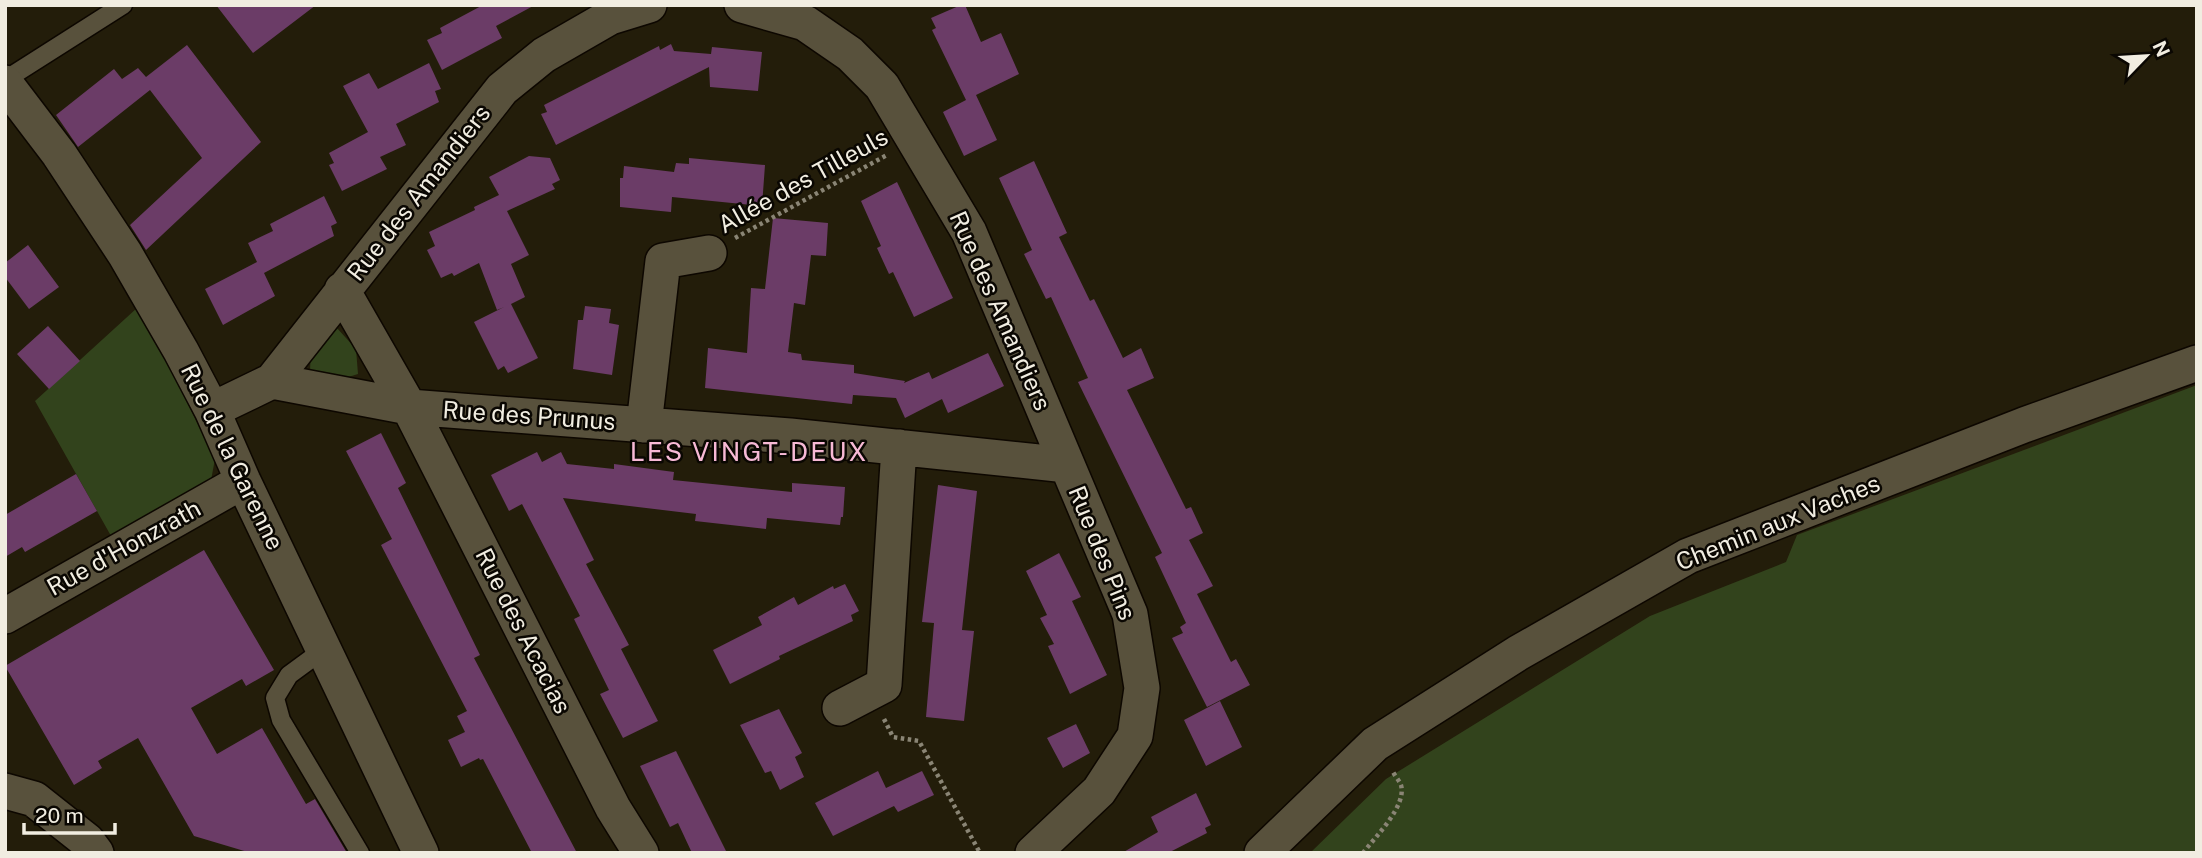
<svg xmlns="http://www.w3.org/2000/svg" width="2202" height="858" viewBox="0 0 2202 858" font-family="'Public Sans',sans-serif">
<rect width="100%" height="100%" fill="#231d0a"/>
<path fill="#32431c" d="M 137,308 L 147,322 L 215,459 L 209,491 L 115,543 L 35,401 Z
M 336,327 L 356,349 L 358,374 L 342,379 L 310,371 L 311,347 Z
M 2197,385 L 2197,853 L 1310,853 L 1386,779 L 1650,616 L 1786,562 L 1797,535 Z"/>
<path fill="#6b3c67" d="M 216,5 L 316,5 L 253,53 Z
M 483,5 L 535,5 L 496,26 L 502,38 L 442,70 L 427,40 L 442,33 L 440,28 Z
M 961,5 L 965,5 L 981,42 L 1001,33 L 1019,74 L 976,95 L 997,140 L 964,156 L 943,112 L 966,100 L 932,30 L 936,28 L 931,18 Z
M 671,44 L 674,51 L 711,54 L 712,47 L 762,52 L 758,91 L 710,87 L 709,67 L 556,145 L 541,114 L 547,112 L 544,105 L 659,46 L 660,50 Z
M 187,45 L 261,142 L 146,250 L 130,225 L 202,158 L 150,90 L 78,147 L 56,115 L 114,69 L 122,79 L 138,68 L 146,77 Z
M 429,63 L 441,89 L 435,91 L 439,102 L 396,124 L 406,145 L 380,157 L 387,169 L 342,191 L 329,165 L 334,163 L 329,153 L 368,132 L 343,86 L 369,73 L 378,89 Z
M 529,156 L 550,158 L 560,180 L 552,184 L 555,189 L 507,211 L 529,255 L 511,264 L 525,297 L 511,304 L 538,358 L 508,373 L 504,366 L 498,370 L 474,322 L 504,307 L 497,310 L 479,263 L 454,276 L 452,273 L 441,278 L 427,250 L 435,246 L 429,232 L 475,210 L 474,207 L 499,195 L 489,177 Z
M 689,158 L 765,165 L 762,206 L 672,197 L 671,212 L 620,207 L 620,178 L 623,178 L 624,166 L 674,172 L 676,163 L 689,164 Z
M 1034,161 L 1067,233 L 1059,237 L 1090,301 L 1094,299 L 1123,358 L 1141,348 L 1154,378 L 1127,390 L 1186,509 L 1191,507 L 1203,533 L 1189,540 L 1213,586 L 1197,594 L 1231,662 L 1236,659 L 1250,685 L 1207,707 L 1172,638 L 1183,633 L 1180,627 L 1186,623 L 1155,557 L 1162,553 L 1078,382 L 1088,378 L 1051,297 L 1046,299 L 1024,254 L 1032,250 L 999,178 Z
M 897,182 L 953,298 L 914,317 L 893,272 L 889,274 L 877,248 L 881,246 L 861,201 Z
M 324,196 L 337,223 L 331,226 L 334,236 L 264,273 L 275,296 L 223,325 L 205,289 L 257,262 L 248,243 L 273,231 L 270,224 Z
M 773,218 L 828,223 L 826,256 L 811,255 L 805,305 L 794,303 L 788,352 L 801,354 L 802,360 L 854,365 L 854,373 L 905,381 L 904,383 L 929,372 L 932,379 L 988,353 L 1004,386 L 948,413 L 942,399 L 905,418 L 896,398 L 853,395 L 852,404 L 705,388 L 708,348 L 747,353 L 751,288 L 765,289 Z
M 28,245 L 59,287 L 29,309 L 5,277 L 5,263 Z
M 585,306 L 611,309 L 609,323 L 619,325 L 612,375 L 573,369 L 578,320 L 583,320 Z
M 48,326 L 80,361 L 49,389 L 17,354 Z
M 381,433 L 406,483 L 398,488 L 480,655 L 474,658 L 577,853 L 532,853 L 483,759 L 480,760 L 479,758 L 461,767 L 448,740 L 465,732 L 457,716 L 467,711 L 381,545 L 392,539 L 346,451 Z
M 537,452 L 542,462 L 561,452 L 567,464 L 614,469 L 614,464 L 674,472 L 673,480 L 792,492 L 792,483 L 845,487 L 843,517 L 841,517 L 840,525 L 767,518 L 766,529 L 695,521 L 696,514 L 563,498 L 594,560 L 586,564 L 629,645 L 621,649 L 658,721 L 623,738 L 600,694 L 609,690 L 574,619 L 580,616 L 522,504 L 509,511 L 491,475 Z
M 76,474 L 97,511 L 25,552 L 22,547 L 5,557 L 5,515 Z
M 938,485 L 977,491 L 962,630 L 974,631 L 964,721 L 926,717 L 934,623 L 922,622 Z
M 204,550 L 274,670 L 246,686 L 242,679 L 191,708 L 217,754 L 262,728 L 306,804 L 315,799 L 347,853 L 251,853 L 194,836 L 138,738 L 98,761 L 102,768 L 74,785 L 5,666 Z
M 1059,553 L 1081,597 L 1072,601 L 1107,675 L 1070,694 L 1048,646 L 1054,644 L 1040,618 L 1047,615 L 1026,571 Z
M 845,584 L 859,611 L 851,615 L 853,621 L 779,656 L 780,659 L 730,684 L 713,650 L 762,625 L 758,617 L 794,597 L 798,605 L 833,586 L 834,589 Z
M 1220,701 L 1242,747 L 1206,766 L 1184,720 Z
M 779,709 L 802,753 L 795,757 L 804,777 L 780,790 L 771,771 L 765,773 L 740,725 Z
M 1076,724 L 1090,753 L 1063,768 L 1047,738 Z
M 676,751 L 727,853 L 692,853 L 678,823 L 670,827 L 640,766 Z
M 878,771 L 886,788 L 922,771 L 934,795 L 898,812 L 894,806 L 833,836 L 815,803 Z
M 1196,793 L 1211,825 L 1205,828 L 1207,833 L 1168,853 L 1122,853 L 1158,832 L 1151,817 Z"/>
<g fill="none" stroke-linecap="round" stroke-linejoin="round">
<g stroke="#0d0700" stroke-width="21">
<path id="service" d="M 5,80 L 123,5
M 323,650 L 289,675 L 275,698 L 281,720 L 360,853"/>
</g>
<g stroke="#0d0700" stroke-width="38">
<path id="minor" d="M 742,5 L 805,23 L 850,54 L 882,86 L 969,232 L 1130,614 L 1142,688 L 1135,736 L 1099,791 L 1033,853
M 5,83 L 59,154 L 125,254 L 181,351 L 212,410 L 243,481 L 421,853
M 272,381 L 409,407 L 342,290
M 409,407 L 790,436 L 1067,465
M 409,407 L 613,808 L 641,853
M 212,410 L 272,381 L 502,89 L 544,55 L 610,17 L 649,5
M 644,425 L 663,261 L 709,253
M 5,616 L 243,481
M 840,708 L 884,685 L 899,447
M 5,791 L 34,799 L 87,841 L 96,853
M 1262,853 L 1375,744 L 1518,653 L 1688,556 L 2024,425 L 2197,363"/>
</g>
<path stroke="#8a8575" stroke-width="4.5" stroke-dasharray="3.5 3.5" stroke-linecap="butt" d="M 735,238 L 887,155
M 884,719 L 893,737 L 919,741 L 980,853
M 1363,853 C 1375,837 1407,806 1401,785 C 1399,780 1394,775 1392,770"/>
<use href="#service" stroke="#58513c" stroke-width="18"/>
<use href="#minor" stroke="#58513c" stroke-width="35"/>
</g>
<g text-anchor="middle" stroke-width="5" stroke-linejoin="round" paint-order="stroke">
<g font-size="24" fill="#f1ede1" stroke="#0a0702">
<text transform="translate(803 181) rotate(-29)" y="8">Allée des Tilleuls</text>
<text transform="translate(419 193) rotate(-52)" y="8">Rue des Amandiers</text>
<text transform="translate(1000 311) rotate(66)" y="8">Rue des Amandiers</text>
<text transform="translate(529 416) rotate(4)" y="8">Rue des Prunus</text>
<text transform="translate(232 457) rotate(64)" y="8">Rue de la Garenne</text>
<text transform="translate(1778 523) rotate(-22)" y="8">Chemin aux Vaches</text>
<text transform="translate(124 548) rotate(-29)" y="8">Rue d'Honzrath</text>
<text transform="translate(1102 553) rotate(68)" y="8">Rue des Pins</text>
<text transform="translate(523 631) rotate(63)" y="8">Rue des Acacias</text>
</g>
<g font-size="26" letter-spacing="2" fill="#f7b9d5" stroke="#0a0702">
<text x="749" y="461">LES VINGT-DEUX</text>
</g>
</g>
<rect width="2202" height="858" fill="none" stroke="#f1ede1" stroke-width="14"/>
<g transform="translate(2146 56) rotate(65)" stroke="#0a0702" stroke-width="5" paint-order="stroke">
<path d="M0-5L12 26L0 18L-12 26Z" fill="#f1ede1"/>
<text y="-10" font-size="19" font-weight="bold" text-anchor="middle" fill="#f1ede1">N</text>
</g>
<path d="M24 823v10h91v-10" fill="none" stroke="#f1ede1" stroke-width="3.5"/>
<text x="35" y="823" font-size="21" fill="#f1ede1" stroke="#0a0702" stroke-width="5" paint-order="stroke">20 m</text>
</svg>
